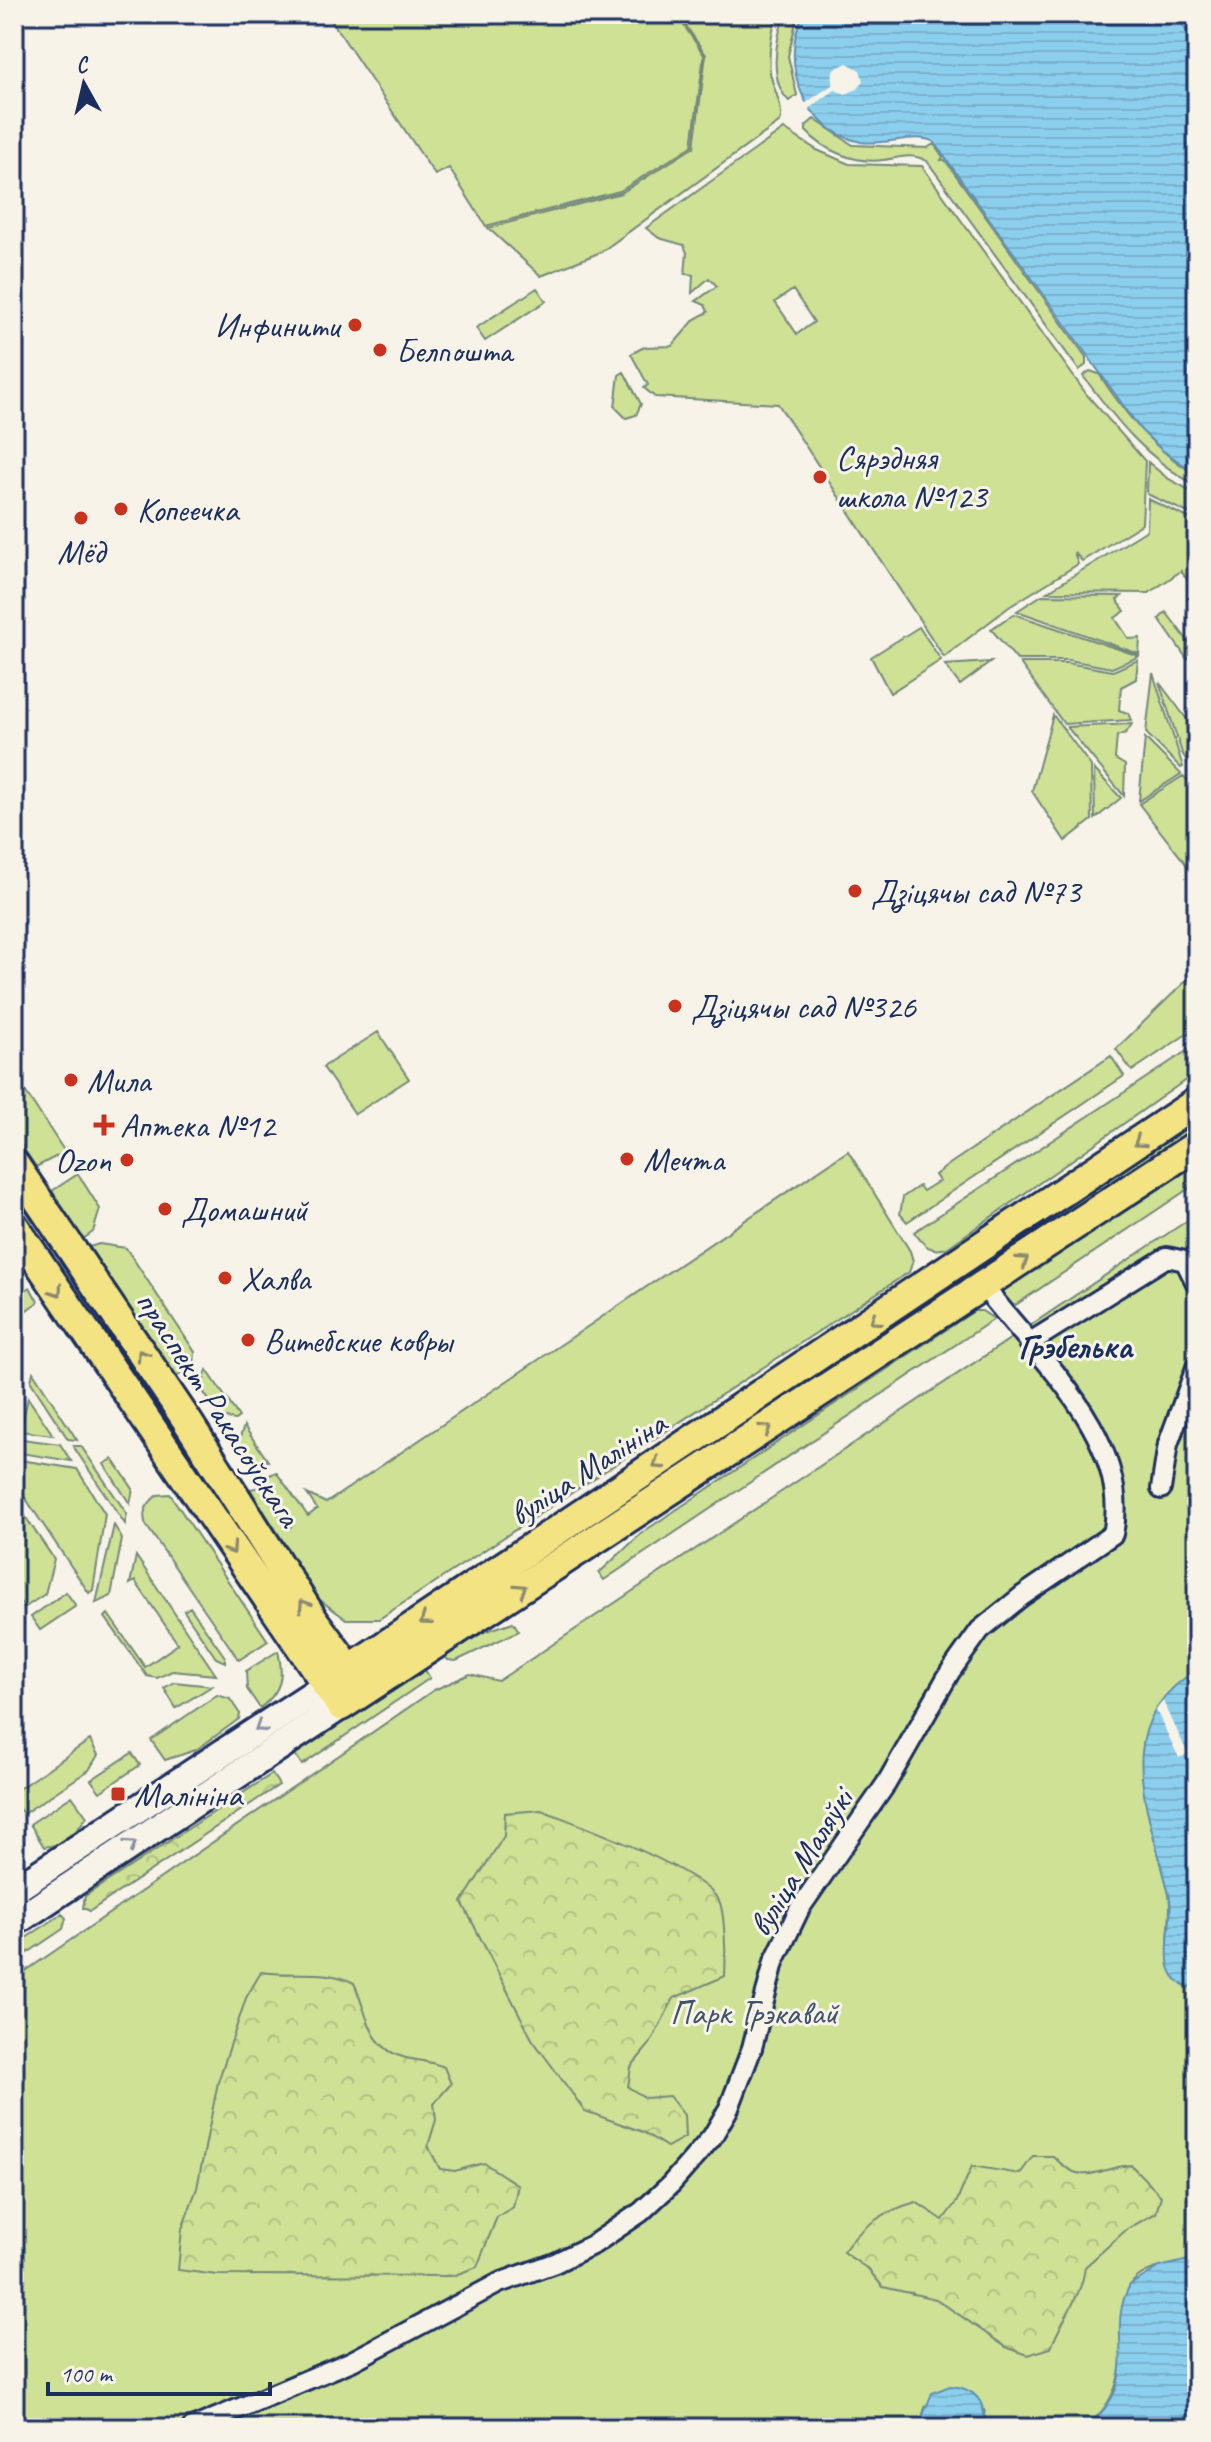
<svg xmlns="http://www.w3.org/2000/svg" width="1211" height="2442" viewBox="0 0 1211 2442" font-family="Caveat,sans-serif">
<defs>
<pattern id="forest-crowns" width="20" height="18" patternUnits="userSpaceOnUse" patternTransform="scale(2)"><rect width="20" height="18" fill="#cee195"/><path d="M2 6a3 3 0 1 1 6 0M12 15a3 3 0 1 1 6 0" fill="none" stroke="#b0c183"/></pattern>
<pattern id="water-rules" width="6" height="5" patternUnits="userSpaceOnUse" patternTransform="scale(2)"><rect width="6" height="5" fill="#8ccfed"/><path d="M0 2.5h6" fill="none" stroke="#78b2ce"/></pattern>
</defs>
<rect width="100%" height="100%" fill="#f7f3e8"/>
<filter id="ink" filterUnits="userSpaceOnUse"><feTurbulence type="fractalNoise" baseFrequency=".0125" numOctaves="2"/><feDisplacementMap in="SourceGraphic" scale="16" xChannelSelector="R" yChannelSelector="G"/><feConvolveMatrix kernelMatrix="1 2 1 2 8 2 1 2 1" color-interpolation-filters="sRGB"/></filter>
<g filter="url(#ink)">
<path fill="#cee195" stroke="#74887a" stroke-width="2" fill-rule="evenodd" d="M 327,14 L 676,14 L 704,55 L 692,146 L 620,191 L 486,226 L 449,168 L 435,175 Z
M 678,14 L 777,14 C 771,34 768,51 770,72 C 772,87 785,108 780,122 L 601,252 L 541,276 L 488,228 L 621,193 L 694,147 L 706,55 Z
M 785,14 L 798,14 L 788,56 L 797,95 L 789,101 C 768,81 776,38 785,14 Z
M 814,119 L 853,145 L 927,148 L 934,144 L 943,157 L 941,160 L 945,160 L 1086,357 L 1086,365 L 1079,370 L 927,161 C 911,152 899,158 883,160 C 856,164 824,151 806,131 L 806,126 Z
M 784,129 L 817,150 L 849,164 L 922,166 L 1087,395 L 1145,461 L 1142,524 L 1082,561 L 1074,552 L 1078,564 L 1009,607 L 944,657 L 778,404 L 655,397 L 644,388 L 648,385 L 631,354 L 644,347 L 672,346 L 695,319 L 708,312 L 705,305 L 696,301 L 717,286 L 709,278 L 692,293 L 693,275 L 685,274 L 687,253 L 684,245 L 659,238 L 646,228 ZM 793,290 L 814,322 L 797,334 L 775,302 Z
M 537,288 L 546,301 L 485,341 L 476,328 Z
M 1090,371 L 1099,374 C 1126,415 1154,451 1197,475 L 1197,486 C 1147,460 1116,420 1083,376 Z
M 624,372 L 641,404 L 636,415 L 626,418 L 615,407 L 619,375 Z
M 1148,462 L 1167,478 L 1197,494 L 1197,517 L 1147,494 Z
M 1148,499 L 1197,522 L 1197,586 L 1193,588 L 1181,571 L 1149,593 L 1047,592 L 1147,530 Z
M 1042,595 L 1122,596 L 1117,600 L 1125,611 L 1115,618 L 1129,639 L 1140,638 L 1139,654 L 1017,611 Z
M 1166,612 L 1197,653 L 1187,659 L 1159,619 Z
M 1014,614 L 1139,656 L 1138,657 L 1112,668 L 1068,660 L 1017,660 L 991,629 Z
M 919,627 L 941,660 L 890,693 L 871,657 Z
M 1138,660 L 1136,679 L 1121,687 L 1119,710 L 1128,713 L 1131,720 L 1064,724 L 1020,663 L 1067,663 L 1113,671 Z
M 991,662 L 960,685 L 945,665 Z
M 1153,673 L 1183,767 L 1181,768 L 1146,733 Z
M 1159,682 L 1192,726 L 1197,723 L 1197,777 L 1182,753 Z
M 1053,715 L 1091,766 L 1092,820 L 1065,841 L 1032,791 Z
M 1132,724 L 1126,733 L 1117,736 L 1115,759 L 1125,765 L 1124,796 L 1067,727 Z
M 1145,738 L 1181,774 L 1139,801 Z
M 1094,769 L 1121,798 L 1095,819 Z
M 1183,776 L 1197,788 L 1197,878 L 1139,804 Z
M 1197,970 L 1197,1027 L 1132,1071 L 1116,1049 Z
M 378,1032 L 409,1079 L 355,1114 L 323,1067 Z
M 1197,1044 L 1197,1072 L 947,1248 C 929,1253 924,1245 914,1232 Z
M 1111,1056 L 1124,1076 L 907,1222 L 900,1214 L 903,1197 L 919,1186 L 923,1191 L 939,1181 L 935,1175 L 951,1163 Z
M 14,1074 L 65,1152 L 36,1167 L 14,1134 Z
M 1197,1116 L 1197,1126 L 961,1284 L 956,1282 L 955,1278 Z
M 848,1151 L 910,1251 L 913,1261 L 909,1272 L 379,1619 L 346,1619 L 320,1600 L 250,1489 L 261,1487 L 289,1528 L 293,1525 L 266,1483 L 268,1476 L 276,1472 L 308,1516 L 317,1509 L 307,1494 L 326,1503 Z
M 1197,1160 L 1197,1183 L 1011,1308 L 1003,1296 L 1005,1288 Z
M 78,1174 L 100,1209 L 93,1232 L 83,1239 L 52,1191 Z
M 1197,1214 L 1197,1670 C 1106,1724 1151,1815 1169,1894 C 1175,1925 1151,1981 1197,1988 L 1197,2258 C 1178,2266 1155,2264 1138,2277 C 1101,2305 1150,2379 1084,2428 L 985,2428 L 985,2410 L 926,2405 L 918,2428 L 14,2428 L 14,1979 L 434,1690 L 470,1674 L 498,1681 Z
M 99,1244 L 126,1248 L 195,1352 L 194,1366 L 176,1377 L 89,1247 Z
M 30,1287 L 38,1302 L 14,1319 L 14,1298 Z
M 936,1292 L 938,1299 L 434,1636 L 430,1630 Z
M 974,1311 L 982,1311 L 994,1319 L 604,1580 L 599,1573 L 643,1532 Z
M 207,1370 L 239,1417 L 235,1420 L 220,1417 L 201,1388 Z
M 33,1372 L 77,1440 L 68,1439 L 31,1382 Z
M 28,1398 L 53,1435 L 20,1431 Z
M 244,1426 L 268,1461 L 249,1460 L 238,1443 Z
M 14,1438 L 60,1444 L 71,1461 L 14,1452 Z
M 73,1446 L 81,1446 L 127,1514 L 125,1524 Z
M 14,1459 L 77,1469 L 105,1514 L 93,1590 L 89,1593 L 14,1481 Z
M 113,1459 L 133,1489 L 130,1504 L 104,1464 Z
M 170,1494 L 268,1641 L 239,1660 L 146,1525 C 141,1512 147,1504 157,1495 Z
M 14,1500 L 54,1559 L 45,1594 L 24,1608 L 14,1594 Z
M 114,1525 L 122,1539 L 111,1596 L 96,1603 Z
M 136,1556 L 216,1675 L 172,1671 L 157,1678 L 147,1676 L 105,1617 L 108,1614 L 145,1667 L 178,1644 L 135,1581 L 130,1584 Z
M 66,1592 L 76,1606 L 40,1630 L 31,1617 Z
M 190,1607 L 225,1657 L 225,1662 L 216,1658 L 184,1611 Z
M 513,1622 L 519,1631 L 456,1661 L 448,1660 L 444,1655 L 481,1633 Z
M 278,1651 C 284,1677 282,1691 260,1708 L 247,1689 L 246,1671 Z
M 423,1667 L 430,1678 L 302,1765 L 295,1754 Z
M 174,1682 L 212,1686 L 176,1708 L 164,1688 Z
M 217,1695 L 230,1699 L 240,1714 L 239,1719 L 196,1750 L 165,1760 L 151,1740 Z
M 90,1740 L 98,1755 L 89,1770 L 23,1814 L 14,1802 L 14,1792 Z
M 132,1753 L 140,1765 L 100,1792 L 91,1780 Z
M 72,1796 L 87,1817 L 66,1843 L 44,1847 L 30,1824 Z
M 62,1914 L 66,1918 L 63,1929 L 14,1962 L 14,1946 Z"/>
<path fill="url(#forest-crowns)" stroke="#74887a" stroke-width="2" d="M 272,1774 L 279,1785 L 90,1911 L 83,1908 L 85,1896 Z
M 541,1810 C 576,1823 707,1871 720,1903 C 725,1917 726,1960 725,1976 L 674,1998 L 650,2044 L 631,2067 L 628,2087 L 646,2098 L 669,2096 L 684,2115 L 685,2137 L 667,2147 L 643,2132 L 585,2111 L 532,2039 L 462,1902 L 504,1836 L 505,1813 Z
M 261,1972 C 293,1977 326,1968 354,1983 C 368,2014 368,2049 406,2058 C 420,2061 431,2061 444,2067 L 451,2084 L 434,2103 L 436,2120 L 428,2146 L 440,2169 L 455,2171 L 484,2163 L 518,2185 L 513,2207 L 497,2217 L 477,2267 L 452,2276 L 217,2275 L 178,2270 L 182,2229 L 197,2188 L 218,2082 L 246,1998 Z
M 1033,2156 L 1053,2156 C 1084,2189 1095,2168 1131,2165 L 1161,2196 L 1156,2213 L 1127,2229 L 1085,2267 C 1082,2297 1061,2319 1051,2348 L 1028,2355 L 1006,2347 L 936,2299 L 883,2287 L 868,2269 L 843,2252 C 862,2225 885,2211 916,2202 L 943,2220 L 957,2201 L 972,2166 L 1020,2174 Z"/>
<path fill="url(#water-rules)" stroke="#5f8fb4" stroke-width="2" d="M 803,14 L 1175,14 L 1197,46 L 1197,474 L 1162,450 L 1141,430 L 934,142 C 917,132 884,146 861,142 C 803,130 779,64 803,14 Z
M 1197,1670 L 1197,1988 L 1195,1988 C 1150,1982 1175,1926 1170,1899 C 1153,1819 1103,1726 1197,1670 Z
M 1197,2258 L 1197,2428 L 1084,2428 C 1148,2381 1102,2335 1130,2285 L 1160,2267 Z
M 950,2386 C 977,2388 986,2403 985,2428 L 918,2428 L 932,2393 Z"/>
<path fill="#f7f3e8" d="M 847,63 L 860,70 L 863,80 L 858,89 L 845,94 L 835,90 L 807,110 L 803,105 L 832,85 L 833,70 Z
M 1163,1701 L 1188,1754 L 1179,1758 L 1156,1710 Z"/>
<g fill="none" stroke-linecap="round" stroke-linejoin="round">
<g stroke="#1b2f5e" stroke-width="24">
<path id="street" d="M 1029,1343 L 1167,1257 L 1185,1261 L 1197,1285
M 1161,1489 L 1168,1444 L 1197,1365
M 192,2428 L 352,2361 L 499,2283 L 555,2263 L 594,2244 L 641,2212 L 671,2184 L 712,2137 L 729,2108 L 752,2048 L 774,1962 L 800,1908 L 886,1784 L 950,1672 L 980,1630 L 1022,1596 L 1113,1534 C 1133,1439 1036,1355 984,1287"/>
</g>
<g stroke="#1b2f5e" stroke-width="32">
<path id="secondary" d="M 14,1890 L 326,1685
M 14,1923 L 341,1706"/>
</g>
<g stroke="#1b2f5e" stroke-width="34">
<path id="primary" d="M 14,1164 L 186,1419 L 315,1622 L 360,1683
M 14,1226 L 341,1706 L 1197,1145
M 326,1685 L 1197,1102"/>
</g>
<use href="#street" stroke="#f7f3e8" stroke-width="18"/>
<use href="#secondary" stroke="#f7f3e8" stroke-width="26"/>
<use href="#primary" stroke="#f4e382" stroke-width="28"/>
</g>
<defs><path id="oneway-chevron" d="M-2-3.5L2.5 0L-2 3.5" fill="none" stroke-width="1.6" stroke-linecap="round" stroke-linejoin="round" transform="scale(2)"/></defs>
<g stroke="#888970">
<use href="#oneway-chevron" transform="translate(1139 1142) rotate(146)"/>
<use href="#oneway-chevron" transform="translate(1023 1261) rotate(-34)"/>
<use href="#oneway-chevron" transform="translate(57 1291) rotate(56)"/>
<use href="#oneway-chevron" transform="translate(875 1320) rotate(146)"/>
<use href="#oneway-chevron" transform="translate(142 1355) rotate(-124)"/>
<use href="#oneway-chevron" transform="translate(766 1429) rotate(-33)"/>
<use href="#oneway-chevron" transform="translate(658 1464) rotate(146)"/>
<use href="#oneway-chevron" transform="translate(231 1549) rotate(56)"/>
<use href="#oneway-chevron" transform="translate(521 1589) rotate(-33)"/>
<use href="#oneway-chevron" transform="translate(304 1605) rotate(-123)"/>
<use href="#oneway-chevron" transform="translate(425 1620) rotate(145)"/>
</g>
<g stroke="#8991a3">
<use href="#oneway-chevron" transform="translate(260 1727) rotate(147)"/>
<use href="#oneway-chevron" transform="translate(131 1845) rotate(-33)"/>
</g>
</g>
<g fill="#c8321e" stroke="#f7f3e8" stroke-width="3">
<circle cx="355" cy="325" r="8"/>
<circle cx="380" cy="350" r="8"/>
<circle cx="820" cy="477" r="8"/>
<circle cx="121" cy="509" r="8"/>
<circle cx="81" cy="518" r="8"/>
<circle cx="855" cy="891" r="8"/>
<circle cx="675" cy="1006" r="8"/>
<circle cx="71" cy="1080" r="8"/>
<path d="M100 1113h8v8h8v8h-8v8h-8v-8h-8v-8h8z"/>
<circle cx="627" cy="1159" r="8"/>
<circle cx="127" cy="1160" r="8"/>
<circle cx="165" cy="1209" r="8"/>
<circle cx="225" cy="1278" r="8"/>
<circle cx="248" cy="1340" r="8"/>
<rect x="110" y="1786" width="16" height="16" rx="4"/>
</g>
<g text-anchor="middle" stroke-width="6" stroke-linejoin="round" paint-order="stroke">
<g font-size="34" fill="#1b2f5e" stroke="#f7f3e8" text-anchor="start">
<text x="339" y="337" text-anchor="end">Инфинити</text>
<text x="396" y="362">Белпошта</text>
<text x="836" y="469">Сярэдняя<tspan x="836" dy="39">школа №123</tspan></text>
<text x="137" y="521">Копеечка</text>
<text x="81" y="563" text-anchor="middle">Мёд</text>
<text x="871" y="903">Дзіцячы сад №73</text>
<text x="691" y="1018">Дзіцячы сад №326</text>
<text x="87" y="1092">Мила</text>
<text x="120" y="1137">Аптека №12</text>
<text x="643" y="1171">Мечта</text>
<text x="111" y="1172" text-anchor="end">Ozon</text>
<text x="181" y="1221">Домашний</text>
<text x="241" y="1290">Халва</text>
<text x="264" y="1352">Витебские ковры</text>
<text x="134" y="1806">Малініна</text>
</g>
<g font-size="34" fill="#1b2f5e" stroke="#f7f3e8">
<text transform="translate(219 1408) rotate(57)" y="12">праспект Ракасоўскага</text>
<text transform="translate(587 1468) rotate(-33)" y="12">вуліца Малініна</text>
<text transform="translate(800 1862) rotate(-58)" y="12">вуліца Маляўкі</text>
</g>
<g font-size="34" fill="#3f5369" stroke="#f7f3e8">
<text x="754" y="2024">Парк Грэкавай</text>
</g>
<g font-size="36" font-weight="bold" fill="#1b2f5e" stroke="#f7f3e8">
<text x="1075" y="1358">Грэбелька</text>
</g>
</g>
<rect width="1211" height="2442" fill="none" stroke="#f7f3e8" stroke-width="48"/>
<rect x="24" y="24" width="1163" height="2394" fill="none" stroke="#1b2f5e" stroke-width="3" filter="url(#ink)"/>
<g transform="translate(84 84) rotate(352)" stroke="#f7f3e8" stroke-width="6" paint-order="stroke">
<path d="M0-6L14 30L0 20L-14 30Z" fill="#1b2f5e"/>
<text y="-12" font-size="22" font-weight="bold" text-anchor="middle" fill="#1b2f5e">С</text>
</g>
<path d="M48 2382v12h222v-12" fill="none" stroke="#1b2f5e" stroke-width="4"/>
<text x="60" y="2382" font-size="24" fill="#1b2f5e" stroke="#f7f3e8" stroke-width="6" paint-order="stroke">100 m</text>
</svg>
